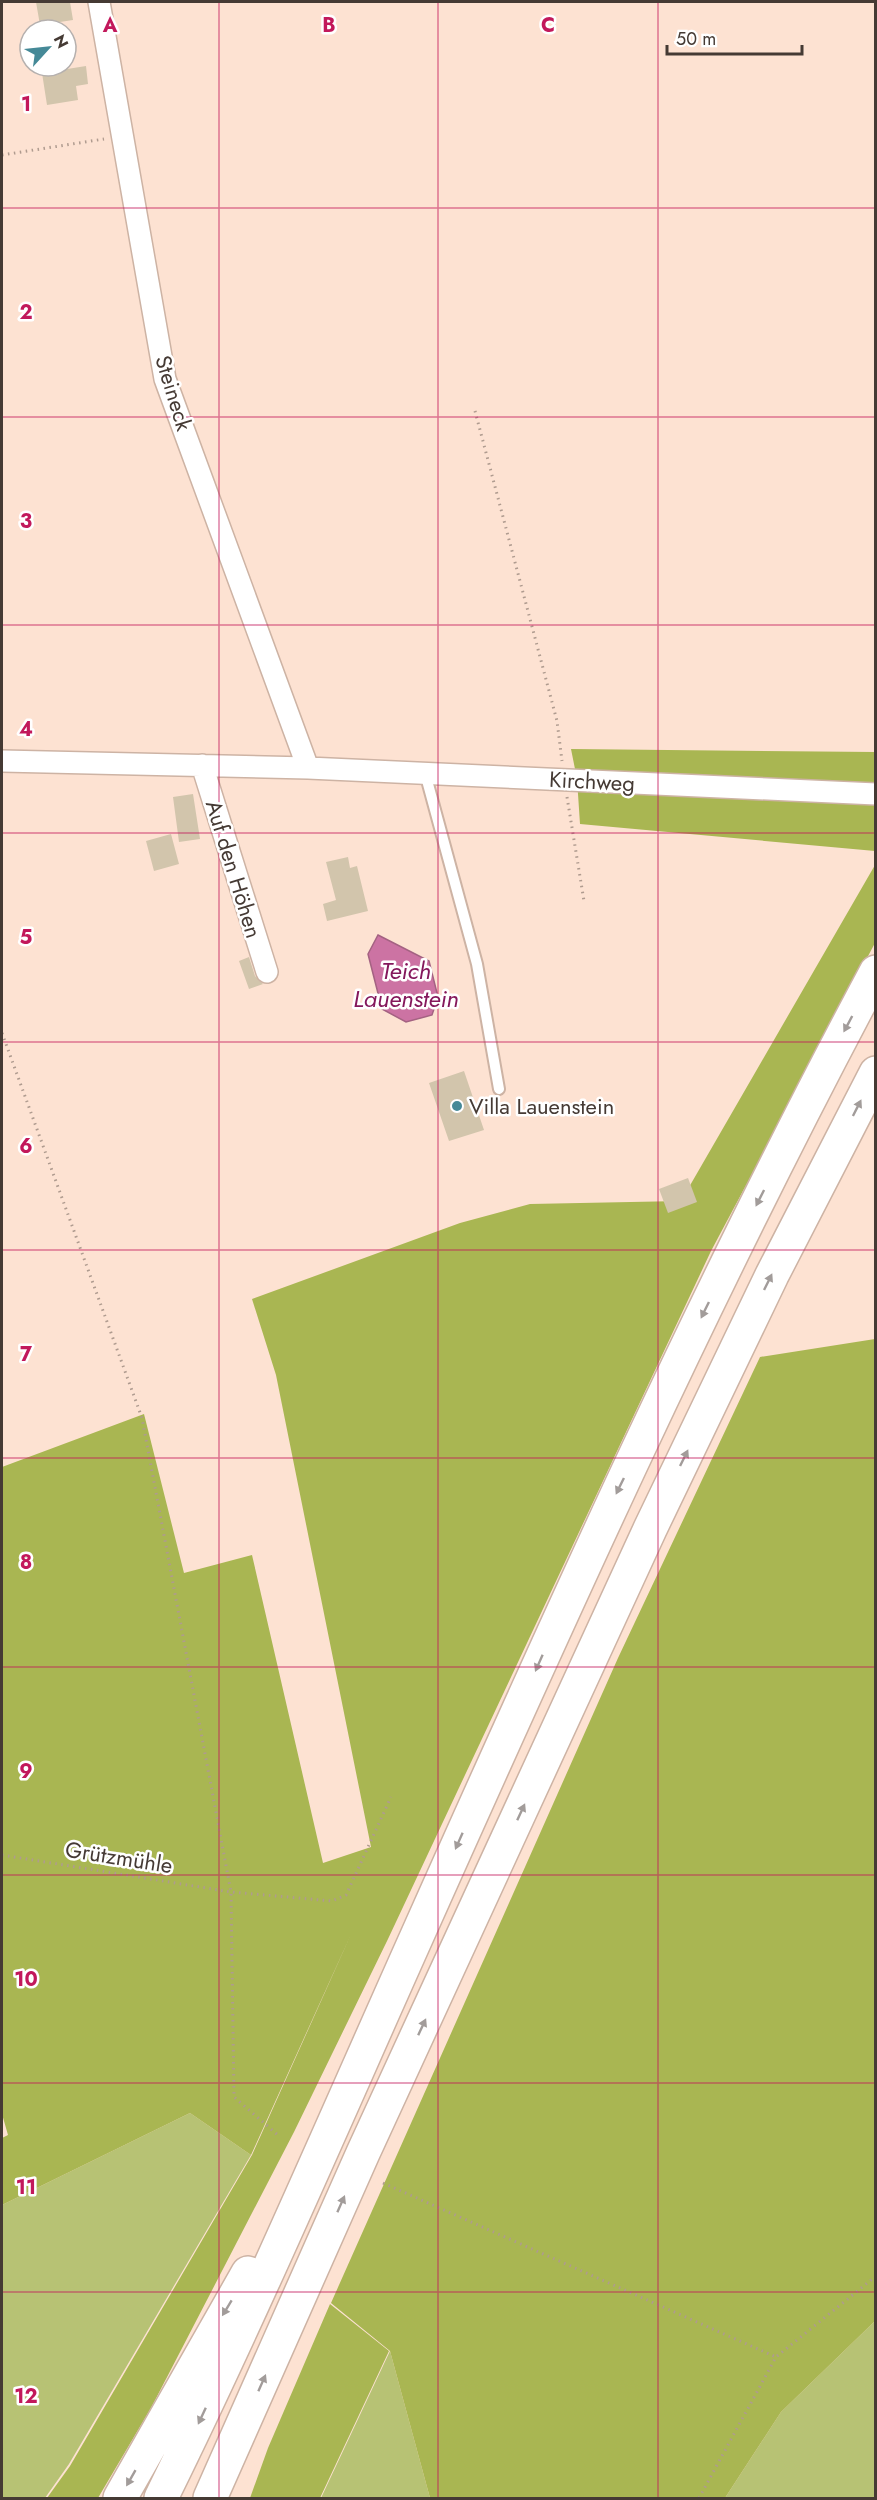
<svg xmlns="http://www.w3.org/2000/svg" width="877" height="2500" viewBox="0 0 877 2500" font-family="Jost,sans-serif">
<rect width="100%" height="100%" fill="#fde2d2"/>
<path fill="#b7c274" d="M 190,2113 L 251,2155 L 69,2464 L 45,2498 L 2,2498 L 2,2205 Z
M 875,2321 L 875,2498 L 725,2498 L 781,2412 Z
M 390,2351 L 430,2498 L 321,2498 Z"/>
<path fill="#a9b652" d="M 571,749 L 875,752 L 875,851 L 580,824 L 577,779 Z
M 875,865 L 875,943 L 711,1251 L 388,1939 L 294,2132 L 151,2408 L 98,2498 L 47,2498 L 70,2466 L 252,2155 L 352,1932 L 251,2155 L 190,2113 L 2,2205 L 2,2138 L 8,2135 L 2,2114 L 2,1467 L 144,1414 L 184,1573 L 252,1555 L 323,1863 L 371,1847 L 276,1375 L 252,1299 L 460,1223 L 530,1204 L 681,1201 Z
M 875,1339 L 875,2321 L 781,2412 L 725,2498 L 430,2498 L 390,2351 L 331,2303 L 618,1658 L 760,1357 Z
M 330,2304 L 389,2351 L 320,2498 L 250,2498 L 268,2448 Z"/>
<path fill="#cc73a3" stroke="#a46282" stroke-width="1.5" d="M 378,935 L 429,961 L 438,997 L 432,1015 L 406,1022 L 382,1009 L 368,954 Z"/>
<path fill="#d2c5ac" d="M 36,2 L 70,2 L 73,20 L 40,25 Z
M 86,66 L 88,84 L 76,86 L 78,100 L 47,105 L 42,73 Z
M 193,794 L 200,839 L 179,842 L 173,797 Z
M 171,834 L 179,864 L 154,871 L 146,841 Z
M 348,857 L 350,868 L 357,866 L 368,911 L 327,921 L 323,904 L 336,900 L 326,862 Z
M 249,957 L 255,976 L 263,984 L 249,989 L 239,961 Z
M 464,1071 L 484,1130 L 449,1141 L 429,1083 Z
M 688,1178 L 697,1202 L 668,1213 L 659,1189 Z"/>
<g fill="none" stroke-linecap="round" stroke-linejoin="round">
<g stroke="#cdb3a4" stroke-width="14">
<path id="service" d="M 425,773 L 477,964 L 499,1089"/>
</g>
<g stroke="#cdb3a4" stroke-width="24">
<path id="minor" d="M 99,2 L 165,379 L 308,768
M 2,761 L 308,768 L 876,794
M 202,765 L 267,972"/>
</g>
<g stroke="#cdb3a4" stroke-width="36">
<path id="motorway" d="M 120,2498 L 248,2273
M 161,2498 C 252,2313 333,2124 417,1936 C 562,1611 708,1286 876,972
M 210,2498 L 363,2153 L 650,1529 L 772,1275 L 876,1073"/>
</g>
<path stroke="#af9b8f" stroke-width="3" stroke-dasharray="1.5 4.5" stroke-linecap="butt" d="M 2,155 L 104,139
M 475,411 L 557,721 L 562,761
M 567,797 L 584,901
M 2,1033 L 142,1418 L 231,1892 L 234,2097 L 279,2136
M 2,1855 L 231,1892 L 332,1901 L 346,1895 L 391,1797
M 383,2183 L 776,2357
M 699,2498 L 776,2357 L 876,2276"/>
<use href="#service" stroke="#fff" stroke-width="10"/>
<use href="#minor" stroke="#fff" stroke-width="21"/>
<use href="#motorway" stroke="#fff" stroke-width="33"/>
</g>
<defs><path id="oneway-solid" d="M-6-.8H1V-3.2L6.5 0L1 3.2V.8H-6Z" transform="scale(1.5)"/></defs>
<g fill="#a29c9a">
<use href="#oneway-solid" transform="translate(848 1024) rotate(118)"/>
<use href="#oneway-solid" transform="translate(857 1108) rotate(-63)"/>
<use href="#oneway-solid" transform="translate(760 1198) rotate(117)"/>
<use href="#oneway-solid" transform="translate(768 1282) rotate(-64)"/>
<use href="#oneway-solid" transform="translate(705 1310) rotate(116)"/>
<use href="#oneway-solid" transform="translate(684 1458) rotate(-64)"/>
<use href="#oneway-solid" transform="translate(620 1486) rotate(116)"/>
<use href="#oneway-solid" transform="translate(539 1663) rotate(114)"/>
<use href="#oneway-solid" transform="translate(521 1812) rotate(-65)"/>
<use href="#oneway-solid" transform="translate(459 1841) rotate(114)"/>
<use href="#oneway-solid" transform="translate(422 2027) rotate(-65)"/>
<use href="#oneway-solid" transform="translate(341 2204) rotate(-66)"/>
<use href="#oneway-solid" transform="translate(227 2308) rotate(121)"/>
<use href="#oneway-solid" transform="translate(262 2383) rotate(-66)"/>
<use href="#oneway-solid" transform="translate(202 2416) rotate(115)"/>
<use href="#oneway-solid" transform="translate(131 2478) rotate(120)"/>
</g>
<path fill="none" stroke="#c2185b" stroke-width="1.5" stroke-opacity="0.55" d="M 219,2 L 219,2498M 438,2 L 438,2498M 658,2 L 658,2498M 2,208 L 876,208M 2,417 L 876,417M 2,625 L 876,625M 2,833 L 876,833M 2,1042 L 876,1042M 2,1250 L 876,1250M 2,1458 L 876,1458M 2,1667 L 876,1667M 2,1875 L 876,1875M 2,2083 L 876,2083M 2,2292 L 876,2292"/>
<circle fill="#458997" stroke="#fff" stroke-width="2" cx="457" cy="1106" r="6"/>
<g text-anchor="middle" stroke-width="5" stroke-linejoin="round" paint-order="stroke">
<g font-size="22" fill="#453a34" stroke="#fff">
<text transform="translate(174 393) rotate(73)" y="8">Steineck</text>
<text transform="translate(592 781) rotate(3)" y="8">Kirchweg</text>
<text transform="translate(234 869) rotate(73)" y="8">Auf den Höhen</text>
<text transform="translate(119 1857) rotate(9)" y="8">Grützmühle</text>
</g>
<g font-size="22" fill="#453a34" stroke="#fff" text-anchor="start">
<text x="469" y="1114">Villa Lauenstein</text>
</g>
<g font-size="24" font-style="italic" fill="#84185c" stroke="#fff">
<text x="406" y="979">Teich<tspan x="406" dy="28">Lauenstein</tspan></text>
</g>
</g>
<g font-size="20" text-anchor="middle" font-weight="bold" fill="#c2185b" stroke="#fff" stroke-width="5" stroke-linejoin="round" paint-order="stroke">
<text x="110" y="32">A</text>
<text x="329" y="32">B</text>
<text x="548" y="32">C</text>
<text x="26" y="111">1</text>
<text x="26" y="319">2</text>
<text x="26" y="528">3</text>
<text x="26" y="736">4</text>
<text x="26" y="944">5</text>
<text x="26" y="1153">6</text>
<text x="26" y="1361">7</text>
<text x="26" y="1569">8</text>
<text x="26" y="1778">9</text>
<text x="26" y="1986">10</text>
<text x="26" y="2194">11</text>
<text x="26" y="2403">12</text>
</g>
<rect width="877" height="2500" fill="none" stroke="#453a34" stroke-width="6"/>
<g transform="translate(48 48) rotate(63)"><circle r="28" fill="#ffffff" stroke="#b5b0ae" stroke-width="1.5"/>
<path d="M0-4.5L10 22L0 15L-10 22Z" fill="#458997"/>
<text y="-9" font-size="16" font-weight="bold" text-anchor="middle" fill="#453a34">N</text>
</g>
<path d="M667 45v9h135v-9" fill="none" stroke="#453a34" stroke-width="3"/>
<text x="676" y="45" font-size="18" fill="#453a34" stroke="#ffffff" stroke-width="4.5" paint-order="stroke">50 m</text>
</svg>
